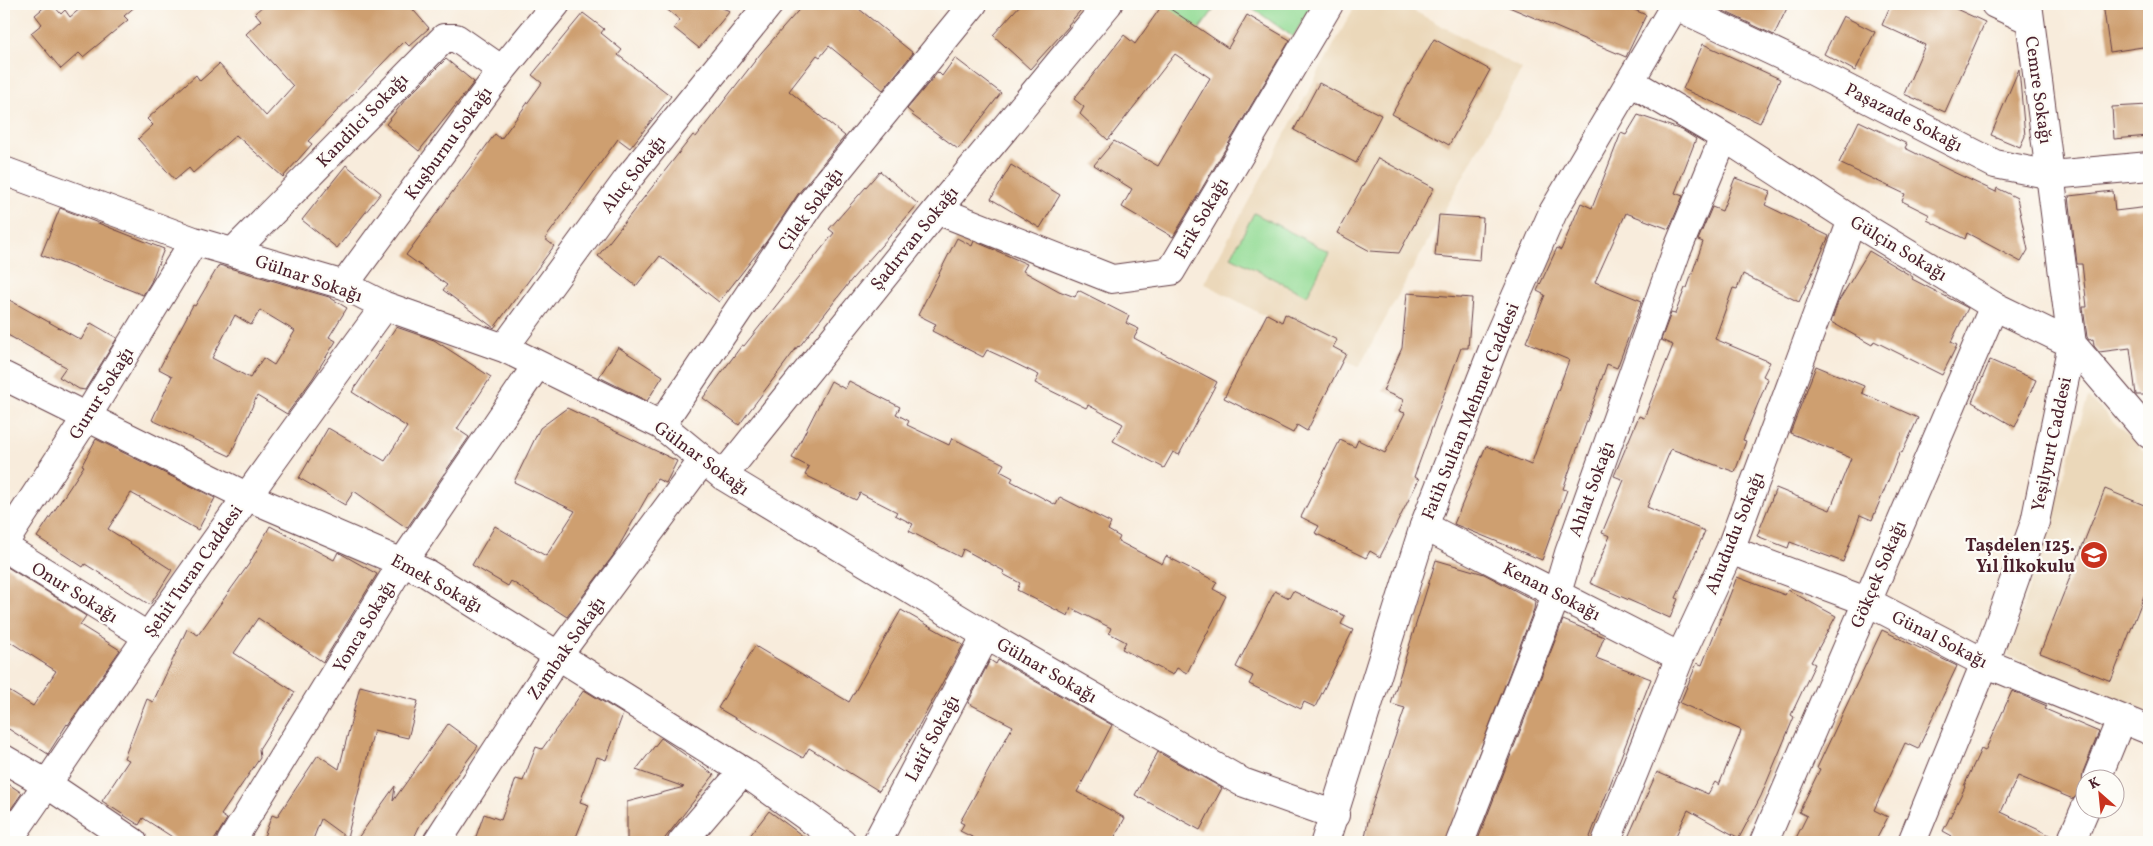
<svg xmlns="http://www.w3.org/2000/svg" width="2153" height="846" viewBox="0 0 2153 846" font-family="Vollkorn,serif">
<rect width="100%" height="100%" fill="#fdfcf7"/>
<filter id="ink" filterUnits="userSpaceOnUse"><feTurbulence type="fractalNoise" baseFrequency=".02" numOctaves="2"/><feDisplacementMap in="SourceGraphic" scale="10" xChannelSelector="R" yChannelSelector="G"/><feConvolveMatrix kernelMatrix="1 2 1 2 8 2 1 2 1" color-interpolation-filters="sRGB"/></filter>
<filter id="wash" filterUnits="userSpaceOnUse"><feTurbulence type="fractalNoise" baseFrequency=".0096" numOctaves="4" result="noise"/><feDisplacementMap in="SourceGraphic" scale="20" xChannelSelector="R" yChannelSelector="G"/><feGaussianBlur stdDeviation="1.12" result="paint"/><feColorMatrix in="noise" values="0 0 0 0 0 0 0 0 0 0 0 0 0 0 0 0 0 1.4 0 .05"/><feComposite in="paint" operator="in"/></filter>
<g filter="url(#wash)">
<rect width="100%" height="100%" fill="#f8ecdc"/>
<path fill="#ebd8ba" d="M 1356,4 L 1401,4 L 1522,69 L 1359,367 L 1204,283 Z
M 2088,397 L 2149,456 L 2149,714 L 2008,655 Z"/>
<path fill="#94dc96" stroke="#6f7e60" d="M 1161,4 L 1218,4 L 1196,34 Z
M 1247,4 L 1312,4 L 1293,37 Z
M 1254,213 L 1329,252 L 1307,296 L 1231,257 Z"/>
<g id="blocks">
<path fill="#ce9f6f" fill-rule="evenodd" d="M 48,4 L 52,4 L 61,14 L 65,10 L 70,17 L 86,4 L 138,4 L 124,16 L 128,20 L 83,57 L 79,53 L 61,69 L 31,33 L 42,24 L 35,15 Z
M 265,4 L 408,4 L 429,28 L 409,46 L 404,41 L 308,141 L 312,144 L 283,177 L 236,135 L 193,173 L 189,168 L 175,180 L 138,139 L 153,125 L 147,119 L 196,75 L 200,81 L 219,64 L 266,116 L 293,86 L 246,34 L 261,20 L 255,13 Z
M 660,4 L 712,4 L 730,11 L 699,48 L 674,28 L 680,20 Z
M 804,4 L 853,4 L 913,53 L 883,90 L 829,46 L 820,57 L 817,55 L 789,91 L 845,136 L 798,194 L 766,242 L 719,302 L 660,256 L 636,286 L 598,256 L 693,135 L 696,137 L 761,53 Z
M 1021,4 L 1086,4 L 1068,25 L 1069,26 L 1030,69 L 993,35 Z
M 1163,4 L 1228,48 L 1247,15 L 1290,40 L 1173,237 L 1122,207 L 1132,189 L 1094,165 L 1114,141 L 1158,166 L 1210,78 L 1175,54 L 1108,140 L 1080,114 L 1084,107 L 1074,99 L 1124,35 L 1135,44 Z
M 1502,4 L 1621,4 L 1646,15 L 1626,57 Z
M 1709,4 L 1789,4 L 1774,35 Z
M 1891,4 L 1945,4 L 1985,22 L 1945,112 L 1904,94 L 1925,45 L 1882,25 Z
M 2103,4 L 2145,4 L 2149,46 L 2110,52 Z
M 583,13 L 604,29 L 601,33 L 622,50 L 618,55 L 671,96 L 630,148 L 618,139 L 545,239 L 554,246 L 494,328 L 443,290 L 447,285 L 406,255 L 495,134 L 501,139 L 542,83 L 532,75 Z
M 1843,16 L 1875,32 L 1855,71 L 1824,54 Z
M 1434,39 L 1490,70 L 1449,145 L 1392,114 Z
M 1703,44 L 1780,79 L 1760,123 L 1683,89 Z
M 955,58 L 1001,93 L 958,149 L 912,115 L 913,114 L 907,109 L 938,72 L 942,76 Z
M 446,59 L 474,82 L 419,151 L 386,124 L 405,100 Z
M 2019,69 L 2025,136 L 2020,147 L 1991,135 Z
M 1319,83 L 1381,115 L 1356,163 L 1294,130 Z
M 2149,105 L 2149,136 L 2114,139 L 2112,107 Z
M 1638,115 L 1682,130 L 1696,139 L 1675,193 L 1683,196 L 1669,229 L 1626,213 L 1595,282 L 1642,301 L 1617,368 L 1607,364 L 1563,489 L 1567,490 L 1542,560 L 1454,524 L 1486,446 L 1531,465 L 1569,360 L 1526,342 L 1545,295 L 1537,291 L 1557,248 L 1561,250 L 1581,203 L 1592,208 L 1621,133 L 1626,135 Z
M 1859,121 L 1907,144 L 1905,148 L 1949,170 L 1996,192 L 1997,188 L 2017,198 L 2028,250 L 2021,262 L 1967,233 L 1965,239 L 1927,220 L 1930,215 L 1902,201 L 1905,194 L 1839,163 Z
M 1378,158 L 1434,188 L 1399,253 L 1370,251 L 1337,233 Z
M 346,165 L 381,193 L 337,248 L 302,220 Z
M 1011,165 L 1060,195 L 1040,228 L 991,199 Z
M 880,171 L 918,204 L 852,279 L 799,347 L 798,346 L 739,425 L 703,398 L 742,345 L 744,346 L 834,233 L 829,229 Z
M 1735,178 L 1771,191 L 1765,205 L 1829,236 L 1799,302 L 1743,274 L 1737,289 L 1733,288 L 1715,339 L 1770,362 L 1763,376 L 1768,379 L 1743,440 L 1746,441 L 1735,472 L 1671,449 L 1647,507 L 1705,531 L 1676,598 L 1678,599 L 1670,618 L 1590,583 L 1610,536 L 1602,533 L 1624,480 L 1614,476 L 1639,416 L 1644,418 L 1673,345 L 1661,340 L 1671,313 L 1675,314 L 1685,288 L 1687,288 L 1703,242 L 1698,240 L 1712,207 L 1722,211 Z
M 2113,191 L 2115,211 L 2149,207 L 2149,395 L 2136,395 L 2130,348 L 2099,352 L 2094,346 L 2093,339 L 2089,340 L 2087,337 L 2083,307 L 2087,307 L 2082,264 L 2077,264 L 2069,196 Z
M 60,208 L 164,249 L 151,282 L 143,295 L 41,255 Z
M 1439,215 L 1483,218 L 1480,260 L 1435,256 Z
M 957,238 L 972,246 L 974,241 L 1027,264 L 1023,271 L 1059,291 L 1075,297 L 1078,290 L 1129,316 L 1126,323 L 1139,329 L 1134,338 L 1217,382 L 1179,455 L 1173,452 L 1164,468 L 1113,441 L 1123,424 L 1088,405 L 1086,408 L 1035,383 L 1039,375 L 998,355 L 987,350 L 983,357 L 932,331 L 936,324 L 918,315 Z
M 1869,251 L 1913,277 L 1912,279 L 1968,308 L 1951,342 L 1957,345 L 1942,375 L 1874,341 L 1872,345 L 1831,322 L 1838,302 Z
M 219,265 L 329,297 L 347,308 L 329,337 L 336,341 L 313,378 L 287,414 L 257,396 L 230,456 L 152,420 L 172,376 L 159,369 L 193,305 L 195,306 ZM 260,310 L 295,331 L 274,365 L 263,358 L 250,378 L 212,358 L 235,315 L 251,325 Z
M 1407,293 L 1472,298 L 1468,348 L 1461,348 L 1414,477 L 1419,479 L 1380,557 L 1370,551 L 1366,558 L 1315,533 L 1319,526 L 1301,517 L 1340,440 L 1355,447 L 1358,440 L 1385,453 L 1405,413 L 1399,411 L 1404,400 L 1383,391 L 1402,348 Z
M 4,297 L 81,340 L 91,323 L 117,338 L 85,390 L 79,389 L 59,377 L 66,367 L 4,333 Z
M 1267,314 L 1282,322 L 1285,314 L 1337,340 L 1333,347 L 1346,354 L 1307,431 L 1297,425 L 1293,433 L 1224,398 Z
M 396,327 L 434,340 L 491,377 L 457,429 L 469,437 L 407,528 L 354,491 L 345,505 L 299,478 L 328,428 L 385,461 L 407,427 L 352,392 Z
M 618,347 L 663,376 L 647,401 L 599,377 Z
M 1990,360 L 2036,380 L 2015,427 L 1972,402 Z
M 1816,366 L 1864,386 L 1862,393 L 1918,418 L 1902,453 L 1900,452 L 1872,520 L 1860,515 L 1843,562 L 1790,542 L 1788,548 L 1757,536 L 1776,488 L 1830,510 L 1851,458 L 1790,433 Z
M 831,381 L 845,389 L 849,381 L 900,407 L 896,414 L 909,421 L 907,425 L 949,445 L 952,438 L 1004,464 L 1000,471 L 1013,478 L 1011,481 L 1056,505 L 1060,497 L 1111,523 L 1108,530 L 1120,537 L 1118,541 L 1162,564 L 1166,556 L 1217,582 L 1213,589 L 1226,596 L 1187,673 L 1177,668 L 1173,675 L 1122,649 L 1126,642 L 1109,633 L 1111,628 L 1071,608 L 1068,616 L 1017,590 L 1020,583 L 1003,574 L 1004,571 L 963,549 L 960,557 L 909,531 L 913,524 L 895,515 L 897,512 L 860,493 L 856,500 L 805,475 L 809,467 L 792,458 Z
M 567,408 L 677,461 L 666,483 L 657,479 L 615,553 L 567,617 L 511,581 L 508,586 L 472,565 L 495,526 L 546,556 L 575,511 L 514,482 L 540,428 Z
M 96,439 L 215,498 L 198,530 L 131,493 L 108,529 L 172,570 L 150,605 L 85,564 L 83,567 L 37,537 L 84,466 L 82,465 Z
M 2105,489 L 2149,507 L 2149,583 L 2111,681 L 2040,653 Z
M 270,526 L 334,560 L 338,552 L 377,574 L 323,662 L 258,618 L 234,653 L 295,692 L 259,749 L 260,758 L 221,815 L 227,819 L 213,842 L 180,842 L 143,818 L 139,825 L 102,801 L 129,760 L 124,758 L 147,699 L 153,702 L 187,629 L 198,635 L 249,564 Z
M 1436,560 L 1484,574 L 1535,601 L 1534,609 L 1445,842 L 1364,842 L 1370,811 L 1405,708 L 1391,704 Z
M 4,565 L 86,616 L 80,625 L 120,650 L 68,725 L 67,724 L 48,754 L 4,726 L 4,688 L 33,706 L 56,671 L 4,638 Z
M 1737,577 L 1785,595 L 1788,590 L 1836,616 L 1811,662 L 1815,664 L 1791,715 L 1794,717 L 1761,796 L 1739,838 L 1688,810 L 1673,842 L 1626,842 L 1657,772 L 1708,794 L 1715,782 L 1719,785 L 1740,734 L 1741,730 L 1680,703 L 1697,663 L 1702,665 Z
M 1275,591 L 1289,598 L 1293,591 L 1345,616 L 1341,624 L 1353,630 L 1315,707 L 1304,702 L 1301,709 L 1249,684 L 1253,676 L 1236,667 Z
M 901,610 L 963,645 L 916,731 L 879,791 L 809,748 L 803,758 L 718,708 L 755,646 L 849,702 Z
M 1563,620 L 1604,637 L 1596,658 L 1651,679 L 1588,842 L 1477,842 Z
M 1882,630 L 1957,666 L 1918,749 L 1905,743 L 1874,810 L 1888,817 L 1875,842 L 1794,842 L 1807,816 L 1799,812 L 1820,769 L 1817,768 Z
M 990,660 L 996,664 L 998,660 L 1112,725 L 1077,792 L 1125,818 L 1112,842 L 982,842 L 960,831 L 964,824 L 960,822 L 1013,726 L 968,703 Z
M 360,686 L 418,701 L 408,738 L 374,730 L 347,838 L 321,819 L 312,842 L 262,842 L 272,815 L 277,817 L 318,755 L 339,769 Z
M 584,690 L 623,714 L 606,760 L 597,757 L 580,802 L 589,805 L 574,842 L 474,842 L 484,814 L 501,820 L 516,779 L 523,781 L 536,747 L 542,749 Z
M 2012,691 L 2047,706 L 2045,709 L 2099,732 L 2083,772 L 2083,784 L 2079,794 L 2073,799 L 2018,776 L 2001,812 L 2056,838 L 2056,842 L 1949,842 L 1952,836 L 1943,831 L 1965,787 L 1964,786 L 1981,749 L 1985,751 Z
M 448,724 L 478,746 L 420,825 L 412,842 L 355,842 L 395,786 L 393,801 Z
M 661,738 L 714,775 L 662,842 L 627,842 L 627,802 L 684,787 L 636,770 Z
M 1158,752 L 1222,788 L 1200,830 L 1135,795 Z
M 4,781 L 22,793 L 4,819 Z
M 769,811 L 811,842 L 745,842 Z"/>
</g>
</g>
<g filter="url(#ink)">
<use href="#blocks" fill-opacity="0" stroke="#643e46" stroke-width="1"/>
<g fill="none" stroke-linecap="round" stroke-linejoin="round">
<g stroke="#643e46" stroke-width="30">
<path id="minor" d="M 1995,4 L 2030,20
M 1631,82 L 1724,137 L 1852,220 L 1994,306 L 2072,344 L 2149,434
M 4,171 L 194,241 L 344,285 L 385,306 L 504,348 L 661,425 L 723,476 L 986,635 L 1242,782 L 1335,815
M 937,210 L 1112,279 L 1171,271 L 1329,4
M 233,252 L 444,38 L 456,38 L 502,70
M 344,285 L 502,70 L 556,4
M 504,348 L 627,180 L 769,4
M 4,376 L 246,496 L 426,573 L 743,771 L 842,842
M 661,425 L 810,204 L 973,4
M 723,476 L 937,210 L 1108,4
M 1424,526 L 1680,657
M 4,543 L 86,418 L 194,241
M 4,547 L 147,636
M 1730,550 L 1866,601 L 1985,663 L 2149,730
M 2097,778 L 2121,719
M 47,784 C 156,622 270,463 385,306
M 231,842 L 403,562 L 537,365
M 437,842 L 559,654 L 703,460
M 682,842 L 743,771
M 877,842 L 986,635
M 1460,842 L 1557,593 L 1569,553 L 1676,253 L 1724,137
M 1606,842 L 1680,657 L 1730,550 L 1852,220
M 1764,842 L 1994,306
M 1912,842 L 1985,663 L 2035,522 L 2072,344 L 2028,4
M 2071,842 L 2086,807"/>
</g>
<g stroke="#643e46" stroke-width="30">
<path id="tertiary" d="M 1672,4 L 1795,62 L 1995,164 L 2052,175 L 2149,166
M 4,759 L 47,784 L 133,842
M 7,842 L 47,784
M 1325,842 L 1424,526 L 1495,344 L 1553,212 L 1675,5"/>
</g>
<use href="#minor" stroke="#fff" stroke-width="28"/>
<use href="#tertiary" stroke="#fff" stroke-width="28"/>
</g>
</g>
<defs>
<g id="school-disc" transform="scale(1.4375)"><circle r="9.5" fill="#c8321e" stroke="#fdfcf7"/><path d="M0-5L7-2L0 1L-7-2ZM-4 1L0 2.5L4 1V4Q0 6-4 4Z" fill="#fff"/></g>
</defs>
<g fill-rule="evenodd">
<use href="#school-disc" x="2094" y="555"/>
</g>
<g text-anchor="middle" stroke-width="4.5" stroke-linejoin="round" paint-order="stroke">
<g font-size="18" fill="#4a1f2b" stroke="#fdfcf7">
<text transform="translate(2039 90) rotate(82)" y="6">Cemre Sokağı</text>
<text transform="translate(1904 117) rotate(27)" y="6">Paşazade Sokağı</text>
<text transform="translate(362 120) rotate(-46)" y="6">Kandilci Sokağı</text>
<text transform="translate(448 143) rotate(-54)" y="6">Kuşburnu Sokağı</text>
<text transform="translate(633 174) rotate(-52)" y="6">Aluç Sokağı</text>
<text transform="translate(810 209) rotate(-54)" y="6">Çilek Sokağı</text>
<text transform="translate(1201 218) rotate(-60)" y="6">Erik Sokağı</text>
<text transform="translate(914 238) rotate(-51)" y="6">Şadırvan Sokağı</text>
<text transform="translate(1899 248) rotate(31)" y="6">Gülçin Sokağı</text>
<text transform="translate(309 278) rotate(19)" y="6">Gülnar Sokağı</text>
<text transform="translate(101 393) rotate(-58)" y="6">Gurur Sokağı</text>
<text transform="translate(1470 411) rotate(-68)" y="6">Fatih Sultan Mehmet Caddesi</text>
<text transform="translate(2051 444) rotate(-78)" y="6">Yeşilyurt Caddesi</text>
<text transform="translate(702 458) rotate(36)" y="6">Gülnar Sokağı</text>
<text transform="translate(1591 489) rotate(-70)" y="6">Ahlat Sokağı</text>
<text transform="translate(1734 533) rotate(-68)" y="6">Ahududu Sokağı</text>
<text transform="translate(193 571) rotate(-55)" y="6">Şehit Turan Caddesi</text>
<text transform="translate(1878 574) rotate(-67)" y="6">Gökçek Sokağı</text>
<text transform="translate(437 583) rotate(29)" y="6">Emek Sokağı</text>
<text transform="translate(1552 591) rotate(27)" y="6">Kenan Sokağı</text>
<text transform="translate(75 592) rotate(32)" y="6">Onur Sokağı</text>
<text transform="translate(364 626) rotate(-59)" y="6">Yonca Sokağı</text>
<text transform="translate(1940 639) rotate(27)" y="6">Günal Sokağı</text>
<text transform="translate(566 648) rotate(-55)" y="6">Zambak Sokağı</text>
<text transform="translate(1047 670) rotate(30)" y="6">Gülnar Sokağı</text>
<text transform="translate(932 738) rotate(-62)" y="6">Latif Sokağı</text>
</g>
<g font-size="18" font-weight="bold" fill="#4a1f2b" stroke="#fdfcf7" text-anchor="end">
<text x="2075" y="551">Taşdelen 125.<tspan x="2075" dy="21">Yıl İlkokulu</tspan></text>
</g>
</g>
<rect width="2153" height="846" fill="none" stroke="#fdfcf7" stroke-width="20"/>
<g transform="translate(2100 794) rotate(333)"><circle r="24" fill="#fdfcf7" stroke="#b5a4a5"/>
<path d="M0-4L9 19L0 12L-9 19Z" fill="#c8321e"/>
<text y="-8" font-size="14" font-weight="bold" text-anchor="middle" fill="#4a1f2b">K</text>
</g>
</svg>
